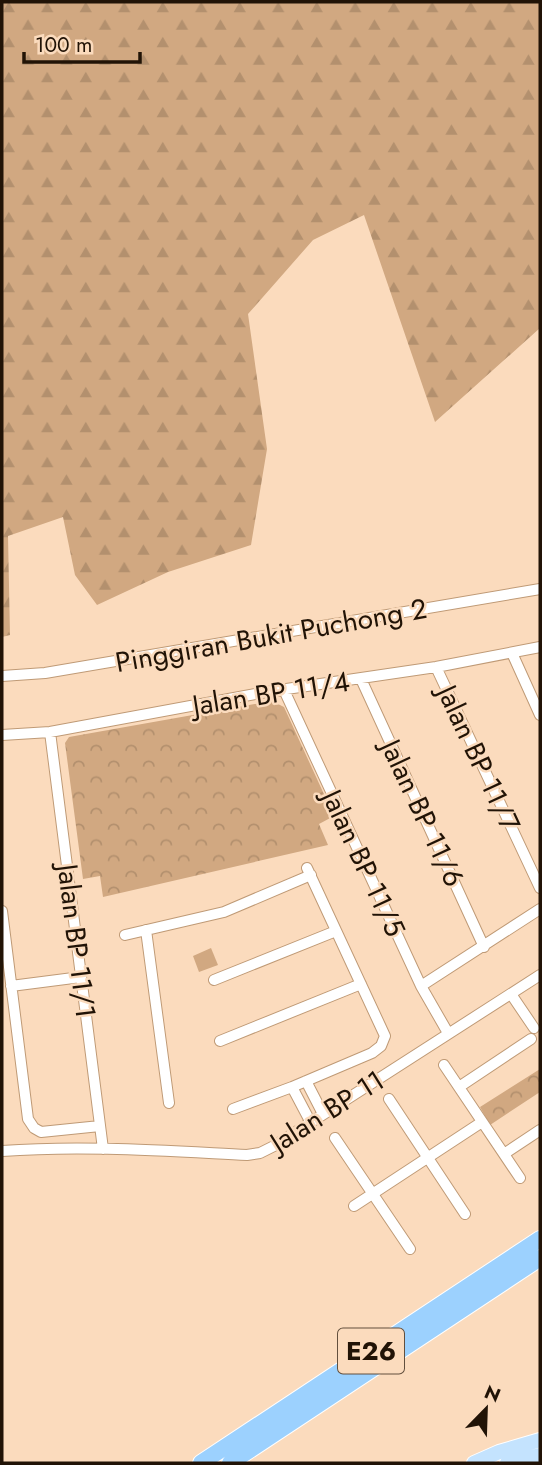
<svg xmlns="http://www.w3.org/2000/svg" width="542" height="1465" viewBox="0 0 542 1465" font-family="Jost,sans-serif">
<defs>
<pattern id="forest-firs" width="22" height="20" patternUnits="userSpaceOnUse" patternTransform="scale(1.75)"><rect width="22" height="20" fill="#d1a881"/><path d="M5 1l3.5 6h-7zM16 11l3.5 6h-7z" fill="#b3906e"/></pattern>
<pattern id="park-crowns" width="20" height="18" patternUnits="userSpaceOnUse" patternTransform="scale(1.75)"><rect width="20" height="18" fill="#d1a881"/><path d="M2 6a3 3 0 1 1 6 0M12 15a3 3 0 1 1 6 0" fill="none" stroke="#b3906e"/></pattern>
</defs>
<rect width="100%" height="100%" fill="#fbdbbd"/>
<path fill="url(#forest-firs)" d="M 2,2 L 540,2 L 540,328 L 435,422 L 364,215 L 313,240 L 248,314 L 267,449 L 251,545 L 168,572 L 97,605 L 75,575 L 63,517 L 8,536 L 10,635 L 2,637 Z"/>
<path fill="url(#park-crowns)" d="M 272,701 L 284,707 L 334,816 L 319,824 L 328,845 L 103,897 L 100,876 L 83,879 L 65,743 L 69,737 Z
M 540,1069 L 540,1092 L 490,1125 L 480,1107 Z"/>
<path fill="#d1a881" d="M 211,948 L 218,965 L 199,972 L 193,956 Z"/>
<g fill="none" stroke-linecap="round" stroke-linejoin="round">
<g stroke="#bf9a76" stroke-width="12">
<path id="minor" d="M 512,653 L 540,715
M 436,667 L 540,888
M 2,676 L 45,673 L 540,589
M 361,679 L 484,947
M 284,690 L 421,986 L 448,1033
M 50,732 L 103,1149
M 2,735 L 50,732 L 266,692 L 436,667 L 540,647
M 2,911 L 28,1119 L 34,1128 L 41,1132 L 100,1126
M 146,930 L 169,1103
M 125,935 L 224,912 L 311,875
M 214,980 L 336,931
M 11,986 L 81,977
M 421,986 L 540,909
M 511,994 L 534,1028
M 220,1041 L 361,984
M 444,1065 L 520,1178
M 306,1081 L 323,1114
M 292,1087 L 311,1123
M 459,1087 L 531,1039
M 389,1099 L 465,1214
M 233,1109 L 292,1087 L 372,1053 L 381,1046 L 385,1036 L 307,868
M 335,1138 L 410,1249
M 2,1151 C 83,1145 166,1151 247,1155 L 260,1153 L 274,1146 L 540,975
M 504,1154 L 540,1130
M 354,1206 L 482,1122"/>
</g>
<g stroke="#fff" stroke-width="16">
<path id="major" d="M 474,1463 L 499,1452 L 540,1440
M 507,1463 L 540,1455"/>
</g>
<g stroke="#fff" stroke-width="18">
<path id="highway" d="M 201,1463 L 540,1239
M 230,1463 L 540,1258"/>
</g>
<use href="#minor" stroke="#fff" stroke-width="10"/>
<use href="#major" stroke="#c4e3fe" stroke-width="14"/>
<use href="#highway" stroke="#9cd1fe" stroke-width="16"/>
</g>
<g text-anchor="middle" stroke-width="5" stroke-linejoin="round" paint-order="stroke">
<rect fill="#fbdbbd" stroke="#624f3d" stroke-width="2" x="338" y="1328.5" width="66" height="45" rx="5"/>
<g font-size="26" font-weight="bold" fill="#211306">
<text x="371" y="1360">E26</text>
</g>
<g font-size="28" fill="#211306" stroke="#fbdbbd">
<text transform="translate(271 635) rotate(-10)" y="10">Pinggiran Bukit Puchong 2</text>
<text transform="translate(271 693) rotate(-9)" y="10">Jalan BP 11/4</text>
<text transform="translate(479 758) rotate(65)" y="10">Jalan BP 11/7</text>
<text transform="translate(423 813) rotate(65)" y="10">Jalan BP 11/6</text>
<text transform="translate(364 863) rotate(65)" y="10">Jalan BP 11/5</text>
<text transform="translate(77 941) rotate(83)" y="10">Jalan BP 11/1</text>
<text transform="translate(327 1111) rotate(-32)" y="10">Jalan BP 11</text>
</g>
</g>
<rect width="542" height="1465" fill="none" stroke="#211306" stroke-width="7"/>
<g transform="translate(486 1409) rotate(23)" stroke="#fbdbbd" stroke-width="5" paint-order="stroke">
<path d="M0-5L12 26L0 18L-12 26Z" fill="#211306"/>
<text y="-10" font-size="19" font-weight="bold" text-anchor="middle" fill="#211306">N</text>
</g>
<path d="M24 52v10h116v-10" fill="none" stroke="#211306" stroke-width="3.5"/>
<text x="35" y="52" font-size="21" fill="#211306" stroke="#fbdbbd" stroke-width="5" paint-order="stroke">100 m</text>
</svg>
